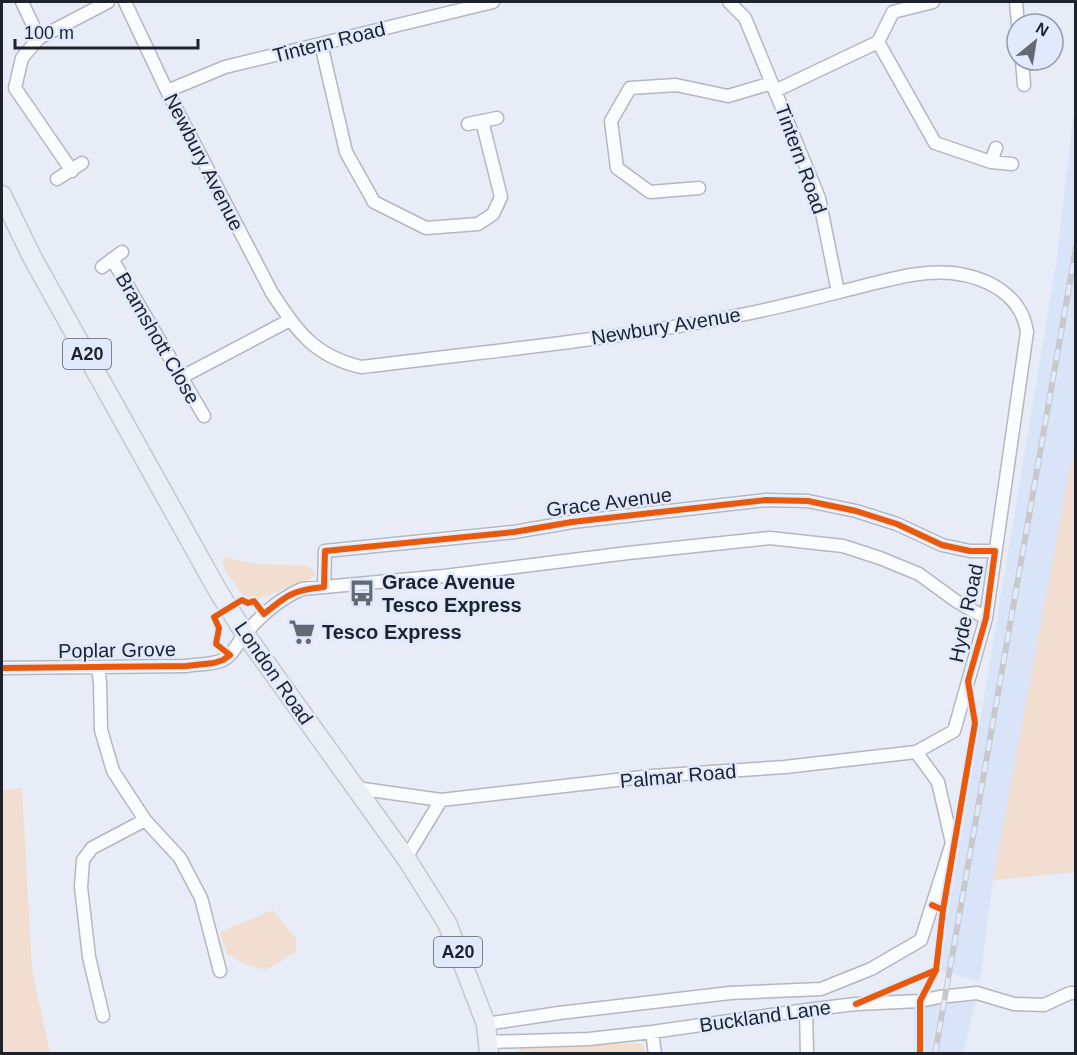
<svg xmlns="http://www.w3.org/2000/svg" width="1077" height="1055" viewBox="0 0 1077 1055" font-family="Helvetica,sans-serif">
<rect width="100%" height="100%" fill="#e7ecf6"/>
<path fill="#dae4f9" d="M 1075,100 L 1075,872 L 993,880 L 980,982 L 939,970 L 1057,257 Z
M 976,1001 L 963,1053 L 914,1054 L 914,1007 Z"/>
<path fill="#f1ded0" d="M 1075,441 L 1075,872 L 993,880 Z
M 223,557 L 256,564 L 307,566 L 316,573 L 310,579 L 248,603 L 223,567 Z
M 22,788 L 32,969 L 50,1053 L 2,1053 L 2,791 Z
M 273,910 L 296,939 L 296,952 L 265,970 L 243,963 L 227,954 L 220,932 Z
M 636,1043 L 643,1045 L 646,1053 L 513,1054 L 524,1046 Z"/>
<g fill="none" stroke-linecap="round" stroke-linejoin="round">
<g stroke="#b2b7c0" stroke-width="15">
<path id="street" d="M 22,2 L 39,38
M 125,2 L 167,91 L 272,293 C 298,332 314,356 361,367 C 484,352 608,340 730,317 C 775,309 819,297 863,286 C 892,279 922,270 952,273 C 987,277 1022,295 1027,332 L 986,618 L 954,731 L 916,752 L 785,767 L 652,776 L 441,800 L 356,788
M 729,2 L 745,18 L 819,198 L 838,292
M 1016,2 L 1018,24
M 878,42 L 935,143 L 991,162 L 1012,164
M 321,44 L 346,152 L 374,202 L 426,228 L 478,224 L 493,214 L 501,197 L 482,121
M 1022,60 L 1024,85
M 167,91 L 225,67 L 493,2
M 775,91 L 878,42 L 893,12 L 933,2
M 468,124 L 497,118
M 991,162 L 996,148
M 72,171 L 15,88 L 22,58 L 39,38 L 108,2
M 57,179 L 82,163
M 699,188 L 650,192 L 617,168 L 611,121 L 630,88 L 676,85 L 728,96 L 772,83
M 112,259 L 204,416
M 102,267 L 122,252
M 182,377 L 290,320
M 324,587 L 325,551 L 514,532 L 572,522 L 766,500 L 808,501 L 856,511 L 897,524 L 942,545 L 970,551 L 995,551
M 98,667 L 100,683 L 101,730 L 113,771 L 145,820 L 180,858 L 201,898 L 220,971
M 2,668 L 186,666 C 197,664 212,665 223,660 C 233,655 237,644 244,635 C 260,616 279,599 302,589 L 444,576 L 628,553 L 770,538 L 843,546 L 880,558 L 919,574 L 956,601 L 986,618
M 406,858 L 441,800
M 806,1010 L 807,1054
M 103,1016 L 89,957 L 81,887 L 83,860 L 92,848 L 145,820
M 486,1024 L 559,1013 L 730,993 L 821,989 L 871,969 L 921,940 L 952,843 L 938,782 L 916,752
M 652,1032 L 655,1054
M 487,1042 L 589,1039 L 652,1032 L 806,1010 L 856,1004 L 920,1001 L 939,997 L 977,993 L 1014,1004 L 1044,1005 L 1070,993 L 1076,993"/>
</g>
<g stroke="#c5c7ce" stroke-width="21">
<path id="primary" d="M 2,195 L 32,257 L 218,591 L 245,634 L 406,858 L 447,923 L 486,1024 L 489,1054"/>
</g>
<use href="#street" stroke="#fbfcfe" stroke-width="12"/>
<use href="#primary" stroke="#eaeef5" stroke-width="18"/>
<g stroke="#c8c8cc" stroke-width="6">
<path id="rail" d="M 935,1054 L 1076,247"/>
</g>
<use href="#rail" stroke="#e1eafc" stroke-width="4" stroke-dasharray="11" stroke-linecap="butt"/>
<g stroke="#e1eafc" stroke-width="10">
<path id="cycleway" d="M 2,668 L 186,666 L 214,663 L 223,660 L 230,655 L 216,644 L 219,628 L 214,617 L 242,600 L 248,603 L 254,601 L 264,614 C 287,595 293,590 324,587 L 325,551 L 514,532 L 572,522 L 766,500 L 808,501 L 856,511 L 897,524 L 942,545 L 970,551 L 995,551 L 986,618 L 968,681 L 975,723 L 943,910
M 856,1004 L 936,970
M 920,1054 L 920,1001 L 936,970 L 943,910 L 932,905"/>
</g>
<use href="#cycleway" stroke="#e8590c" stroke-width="6"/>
</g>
<defs>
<g id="bus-bare" transform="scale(2.07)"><path d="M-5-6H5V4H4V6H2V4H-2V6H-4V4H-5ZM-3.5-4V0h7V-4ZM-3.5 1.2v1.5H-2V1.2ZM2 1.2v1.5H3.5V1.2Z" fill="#646973" stroke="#e1eafc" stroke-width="2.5" paint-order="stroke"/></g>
<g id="supermarket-bare" transform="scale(2.07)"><path d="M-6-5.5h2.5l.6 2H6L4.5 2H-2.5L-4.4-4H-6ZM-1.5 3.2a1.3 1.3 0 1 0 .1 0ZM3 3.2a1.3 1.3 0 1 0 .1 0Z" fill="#646973" stroke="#e1eafc" stroke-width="2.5" paint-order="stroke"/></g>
</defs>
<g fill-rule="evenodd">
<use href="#bus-bare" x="362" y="593"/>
<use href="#supermarket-bare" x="302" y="632"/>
</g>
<g text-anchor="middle" stroke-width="5" stroke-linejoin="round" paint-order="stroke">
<g fill="#e1eafc" stroke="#585e6b" stroke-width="1.5">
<rect x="63" y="339" width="48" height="30" rx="4.5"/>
<rect x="434" y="937" width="48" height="30" rx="4.5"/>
</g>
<g font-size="18" font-weight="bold" fill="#1d222d">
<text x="87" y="360">A20</text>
<text x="458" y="958">A20</text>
</g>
<g font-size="20" fill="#1d222d" stroke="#e1eafc">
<text transform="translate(329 42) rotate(-14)" y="7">Tintern Road</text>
<text transform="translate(801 159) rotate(70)" y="7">Tintern Road</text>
<text transform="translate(204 162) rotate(63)" y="7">Newbury Avenue</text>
<text transform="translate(666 326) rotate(-9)" y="7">Newbury Avenue</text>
<text transform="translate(158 338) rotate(60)" y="7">Bramshott Close</text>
<text transform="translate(609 502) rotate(-7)" y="7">Grace Avenue</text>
<text transform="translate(966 613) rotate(-78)" y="7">Hyde Road</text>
<text transform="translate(117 650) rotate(-1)" y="7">Poplar Grove</text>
<text transform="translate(274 673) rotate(55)" y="7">London Road</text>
<text transform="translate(678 776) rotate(-5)" y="7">Palmar Road</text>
<text transform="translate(765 1016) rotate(-8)" y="7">Buckland Lane</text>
</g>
<g font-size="20" font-weight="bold" fill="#1d222d" stroke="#e1eafc" text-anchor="start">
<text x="382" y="589">Grace Avenue<tspan x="382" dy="23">Tesco Express</tspan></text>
<text x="322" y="639">Tesco Express</text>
</g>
</g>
<rect width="1077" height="1055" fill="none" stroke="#1d222d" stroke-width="6"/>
<g transform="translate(1035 42) rotate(30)"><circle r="28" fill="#e1eafc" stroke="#939aa9" stroke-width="1.5"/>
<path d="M0-4.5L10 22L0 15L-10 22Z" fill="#646973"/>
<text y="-9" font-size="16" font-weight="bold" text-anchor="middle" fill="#1d222d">N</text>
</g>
<path d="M15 39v9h183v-9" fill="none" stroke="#1d222d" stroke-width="3"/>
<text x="24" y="39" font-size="18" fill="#1d222d" stroke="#e1eafc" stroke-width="4.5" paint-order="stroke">100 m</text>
</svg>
